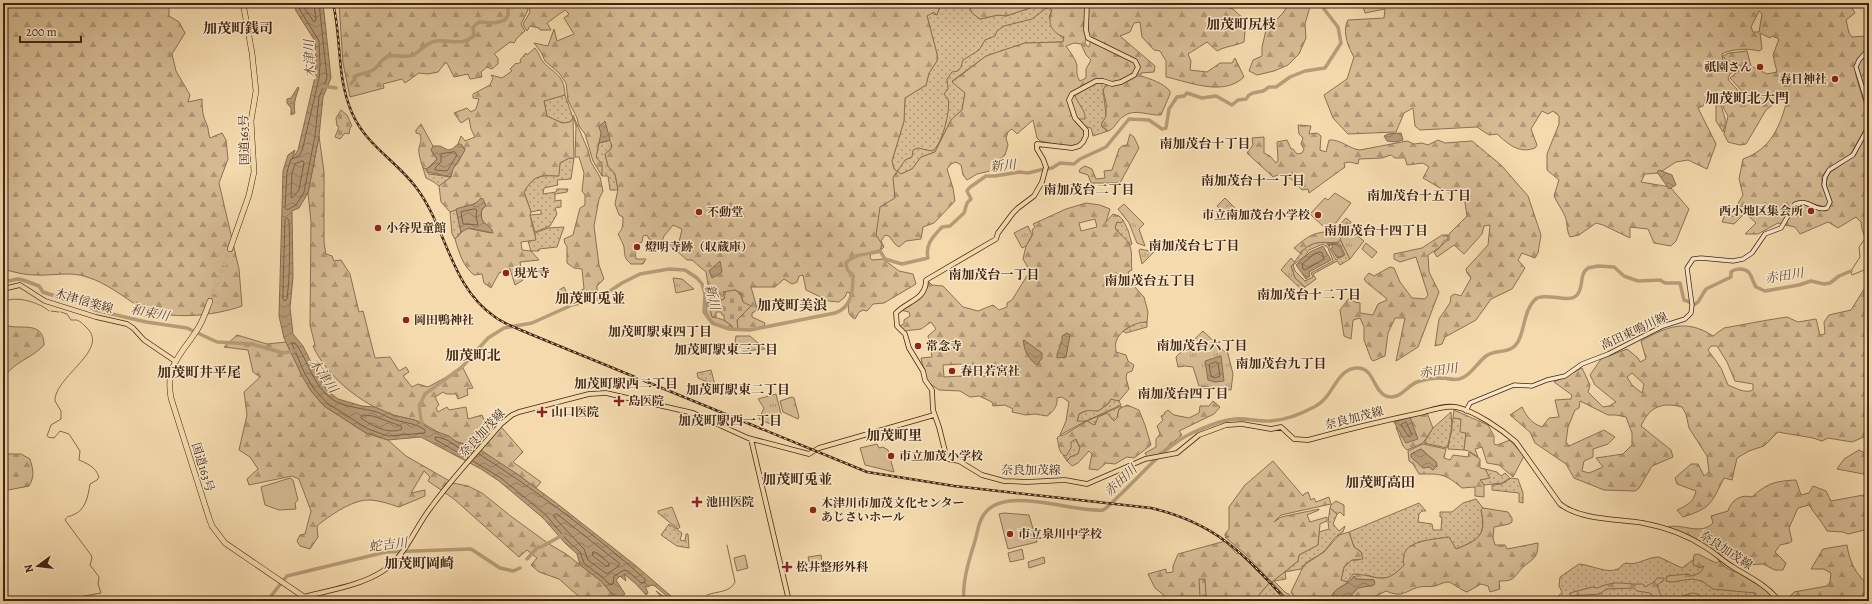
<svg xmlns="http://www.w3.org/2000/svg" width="1872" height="604" viewBox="0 0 1872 604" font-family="Alegreya,'Noto Serif JP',serif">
<defs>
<pattern id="grass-dots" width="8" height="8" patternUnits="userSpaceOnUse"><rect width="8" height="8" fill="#d6bb93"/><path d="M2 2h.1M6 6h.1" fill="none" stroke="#af9877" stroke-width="1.8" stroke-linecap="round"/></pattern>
<pattern id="forest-firs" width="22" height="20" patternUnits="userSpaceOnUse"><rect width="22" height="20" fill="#d6bb93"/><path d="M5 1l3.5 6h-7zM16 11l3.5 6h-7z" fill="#af9877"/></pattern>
<pattern id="cemetery-stones" width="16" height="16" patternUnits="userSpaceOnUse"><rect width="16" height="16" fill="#d6bb93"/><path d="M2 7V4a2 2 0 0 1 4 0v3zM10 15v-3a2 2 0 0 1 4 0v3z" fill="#af9877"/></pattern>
<pattern id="park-tufts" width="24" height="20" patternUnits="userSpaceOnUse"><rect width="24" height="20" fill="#d6bb93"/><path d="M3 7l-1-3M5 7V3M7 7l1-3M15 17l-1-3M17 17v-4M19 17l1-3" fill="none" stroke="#af9877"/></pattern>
<pattern id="water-waves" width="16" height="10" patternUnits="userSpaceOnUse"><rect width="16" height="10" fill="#b79c78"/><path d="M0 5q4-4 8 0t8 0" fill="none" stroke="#967f61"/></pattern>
</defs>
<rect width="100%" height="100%" fill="#f4daad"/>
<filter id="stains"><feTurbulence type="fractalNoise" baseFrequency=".005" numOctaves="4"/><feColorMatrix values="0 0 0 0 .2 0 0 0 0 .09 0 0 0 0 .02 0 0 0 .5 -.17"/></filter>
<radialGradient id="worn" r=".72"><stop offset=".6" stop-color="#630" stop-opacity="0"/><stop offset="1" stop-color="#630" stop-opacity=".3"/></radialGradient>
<path fill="url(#grass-dots)" stroke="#8c7052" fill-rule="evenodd" d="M 945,3 L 968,3 L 972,13 L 980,19 L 998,15 L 1006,16 L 1033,7 L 1048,6 L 1052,10 L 1049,17 L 1060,36 L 1064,37 L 1063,42 L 1025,43 L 986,56 L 952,81 L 965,93 L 962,110 L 951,120 L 935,152 L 921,157 L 912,169 L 901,174 L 894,169 L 892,161 L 904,121 L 905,98 L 926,85 L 929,73 L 937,61 L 937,54 L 927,16 L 931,13 L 937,15 L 940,6 Z
M 1103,82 L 1107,84 L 1103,90 L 1106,114 L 1106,118 L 1102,122 L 1102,127 L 1108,131 L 1093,136 L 1091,128 L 1086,127 L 1078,119 L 1080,107 L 1075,99 L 1074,94 L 1094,83 Z
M 565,95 L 573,118 L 570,122 L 562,123 L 547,116 L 544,100 Z
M 610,140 L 612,145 L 611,149 L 605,154 L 608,166 L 615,174 L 618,190 L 610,190 L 608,176 L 602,176 L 602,173 L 596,157 L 599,143 Z
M 569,158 L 574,158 L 571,179 L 557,180 L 558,185 L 544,188 L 543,194 L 556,192 L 557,189 L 568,189 L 567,192 L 555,194 L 555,201 L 561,200 L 561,207 L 555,208 L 557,214 L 550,226 L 535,232 L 530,215 L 541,214 L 541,210 L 531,212 L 524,192 C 534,175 540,175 558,176 L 560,163 Z
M 423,168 L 427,169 L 429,174 L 451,177 L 439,186 L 434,182 L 426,178 Z
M 456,209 L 461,232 L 455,239 L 452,234 L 450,212 Z
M 1123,220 L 1128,230 L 1132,244 L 1130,245 L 1115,228 L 1117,222 L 1121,222 Z
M 564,227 L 557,247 L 539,249 L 539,251 L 531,251 L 528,241 L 535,240 L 535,233 L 548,228 Z
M 1340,239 L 1350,259 L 1340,265 L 1337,261 L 1313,274 L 1316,279 L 1305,287 L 1295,278 L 1291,266 C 1295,262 1298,257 1301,253 C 1308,240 1327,242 1338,243 ZM 1327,243 L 1340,244 L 1345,255 L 1336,260 ZM 1323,244 L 1328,248 L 1333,261 L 1311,273 L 1313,277 L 1305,281 L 1295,271 L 1293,265 L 1305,256 L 1309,250 Z
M 1138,322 L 1147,322 L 1147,327 L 1126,333 L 1123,331 Z
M 711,370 L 715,385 L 698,378 L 697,373 Z
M 1111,399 L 1119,401 L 1121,405 L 1086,421 L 1077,422 L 1079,414 L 1090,409 L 1098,411 L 1108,404 Z
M 1121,406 L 1122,407 L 1119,409 L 1117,418 L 1114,421 L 1109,415 L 1096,421 L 1095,425 L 1093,425 L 1087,421 Z
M 1451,412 L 1452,430 L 1447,448 L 1424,443 L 1433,428 Z
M 1453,418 L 1461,419 L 1466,433 L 1464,450 L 1448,449 Z
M 1075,439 L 1080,447 L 1078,454 L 1070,457 L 1067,461 L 1063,455 L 1066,456 L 1071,442 Z
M 1485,469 L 1497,472 L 1501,476 L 1505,473 L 1510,478 L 1502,483 L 1484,485 L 1480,480 L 1489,478 Z
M 1511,478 L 1518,479 L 1523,493 L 1523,503 L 1519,502 L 1519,493 L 1492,490 L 1492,485 L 1502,484 Z
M 1476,499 L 1483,508 L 1481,510 C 1487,536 1478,540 1456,549 L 1448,537 L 1418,542 L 1404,565 L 1391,578 L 1377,578 L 1367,575 L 1347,582 L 1341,580 L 1344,567 L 1352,560 L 1359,560 L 1361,552 L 1354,547 L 1349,532 L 1419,503 L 1426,511 L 1422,511 L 1419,514 L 1418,522 L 1432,524 L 1433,530 L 1441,530 L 1442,517 L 1440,517 L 1440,512 L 1452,512 L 1463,503 Z
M 1330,508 L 1337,514 L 1333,524 L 1339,531 L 1345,526 L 1343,532 C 1333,536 1331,545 1323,552 C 1316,558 1306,560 1301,569 L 1285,572 L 1286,579 L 1274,581 L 1286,593 L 1289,594 L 1294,601 L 1289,601 L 1272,582 L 1298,561 L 1299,555 L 1318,545 L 1319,532 L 1329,529 L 1328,522 Z
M 669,524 L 682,533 L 680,540 L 685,541 L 686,534 L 688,534 L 689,548 L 677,546 L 661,535 Z
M 1659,557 L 1682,568 L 1694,559 L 1745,585 L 1769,601 L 1551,601 L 1557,598 L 1562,592 L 1559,586 L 1560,577 L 1579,564 C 1591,565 1607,574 1618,569 C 1621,567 1622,564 1626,563 C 1638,566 1646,557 1659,557 Z
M 1269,583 L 1286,601 L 1254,601 Z"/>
<path fill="url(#forest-firs)" stroke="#8c7052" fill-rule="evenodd" d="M 3,3 L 169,3 L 169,16 L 179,22 L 185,33 L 172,54 L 176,71 L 190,95 L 188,102 L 202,99 C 202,110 203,117 207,125 C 209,130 208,134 210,138 L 222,133 L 226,140 L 228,159 L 219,183 L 239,269 L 242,306 C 214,316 168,321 140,307 C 123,297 107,283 87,277 C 70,271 53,276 36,275 C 24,275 14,272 3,269 Z
M 339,3 L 525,3 L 528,10 L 521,24 L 525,31 L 517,38 L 514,43 L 510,42 L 494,54 L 498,58 L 498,64 L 492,69 L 487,67 L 481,72 L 482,77 L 470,79 L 468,74 L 454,77 L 447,63 L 445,63 L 438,72 L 428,74 L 419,73 L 405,83 L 402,79 L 383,84 L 384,88 L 350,97 L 343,63 Z
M 528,3 L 945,3 L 940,6 L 937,15 L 934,12 L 927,16 L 937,54 L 937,61 L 929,73 L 926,85 L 905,98 L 904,121 L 892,161 L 894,169 L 901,174 L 912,169 L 921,157 L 935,152 L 951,120 L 962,110 L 965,93 L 952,82 L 986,56 L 1025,43 L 1063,42 L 1064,37 C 1051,32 1047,23 1052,10 L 1048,6 L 1033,7 L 1006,16 L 998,15 L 980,19 L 972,13 L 968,3 L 966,3 L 1087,3 L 1086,39 L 1085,43 L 1087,46 L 1089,47 L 1091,40 L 1133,61 L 1137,67 L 1132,75 L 1115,83 L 1102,79 L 1070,94 C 1066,102 1070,113 1075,121 C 1083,133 1092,131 1077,146 L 1068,147 L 1040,141 L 1037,138 L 1033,120 L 1017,134 L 1012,129 L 1008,132 L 1006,138 L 1008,145 L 1005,155 L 997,162 L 995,166 L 990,171 L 977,174 L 967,180 L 963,175 L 961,165 L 956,162 L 951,164 L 947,169 L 953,188 L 955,201 L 934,223 L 923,227 L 921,239 L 906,241 L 899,247 L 895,244 L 889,236 L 885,235 L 881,241 L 884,247 L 882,249 L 871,253 L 870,258 L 872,260 L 883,259 L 899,271 L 913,274 L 916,284 L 884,303 L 873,304 L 867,311 L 863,310 L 859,312 L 855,319 C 844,314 850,303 850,293 L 847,292 L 845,297 L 839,302 L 829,301 L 806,290 L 803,275 L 799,276 L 797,282 L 792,284 L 784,279 L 775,287 L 751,287 L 757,308 L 756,311 L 752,313 L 752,317 L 765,323 L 764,326 L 748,330 L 738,329 L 737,320 L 748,309 L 743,302 L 741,293 L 735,290 L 723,292 L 725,298 L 719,302 L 719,305 L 710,309 L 712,317 C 720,318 729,321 733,329 C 718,326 704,321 706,303 L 711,302 L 706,272 L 692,260 L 687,260 L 677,251 L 682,229 L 673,225 L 664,236 L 662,241 L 654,243 L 654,240 L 649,239 L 647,235 L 643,236 L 642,242 L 634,245 L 636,259 L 646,259 L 643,264 L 631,264 C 624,258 625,256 624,247 C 623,243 620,238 618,234 C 623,230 623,223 623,217 L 619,215 L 615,204 L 618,189 L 615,174 L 608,166 L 605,154 L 611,149 L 612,145 L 609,140 L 599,143 L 596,157 L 602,164 L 602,176 L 593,161 L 585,134 L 579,126 L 577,118 L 568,100 L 566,83 L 559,73 L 545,61 L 541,52 L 534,43 L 548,46 L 554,29 L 557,41 L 574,34 L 564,18 L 569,14 L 565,10 L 547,23 L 551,30 L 540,30 L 539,28 L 530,26 L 527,31 L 523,24 L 530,12 ZM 1074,43 L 1081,44 L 1086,55 L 1091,60 L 1086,69 L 1086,78 L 1080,81 C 1076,75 1077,72 1077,65 C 1075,58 1070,52 1066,46 Z
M 1088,3 L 1221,3 L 1222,6 L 1233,9 L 1246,21 L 1244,42 C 1235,46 1226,46 1217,51 L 1207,42 L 1188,54 L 1191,61 L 1190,70 L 1207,72 L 1220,63 L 1232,63 L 1235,58 L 1244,77 C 1223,97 1190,82 1166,77 L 1166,61 L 1160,51 L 1154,50 L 1142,37 L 1140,22 L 1134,23 L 1130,32 L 1120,36 L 1155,66 L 1154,72 L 1141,73 L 1141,76 C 1151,79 1163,83 1170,91 L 1170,94 L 1161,115 C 1150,116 1134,108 1124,116 C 1117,120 1116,128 1108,131 L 1101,125 L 1106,116 L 1106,102 L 1103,90 L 1107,84 C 1118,87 1145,77 1138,62 L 1089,38 L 1087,31 Z
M 1289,3 L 1311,3 L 1305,24 L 1306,38 L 1299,54 L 1288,65 L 1274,71 L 1257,75 L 1249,71 L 1253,60 L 1262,56 L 1262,47 L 1266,30 L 1283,13 Z
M 1364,3 L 1849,3 L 1855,13 L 1846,20 L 1849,33 L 1852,37 L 1867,36 L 1864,46 L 1866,50 L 1857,62 L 1856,76 L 1866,109 L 1867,125 L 1851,154 L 1828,169 L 1822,176 L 1822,186 L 1829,202 L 1827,207 C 1820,207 1817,206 1811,203 C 1794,196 1789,211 1783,224 L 1778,223 L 1758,234 L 1745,234 L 1756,223 L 1745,213 L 1734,224 L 1722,222 L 1727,210 L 1736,207 L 1743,195 L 1739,179 L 1743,159 C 1771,149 1780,127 1787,100 L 1780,99 L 1766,110 L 1746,144 L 1740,145 L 1728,142 L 1724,134 L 1728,116 L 1723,107 L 1727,101 L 1737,100 L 1740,98 L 1741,90 L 1730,78 L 1741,69 L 1741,66 L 1725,59 L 1723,56 L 1729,53 L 1747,51 L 1751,66 L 1767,74 L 1777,72 L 1773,55 L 1779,39 L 1772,36 L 1770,38 L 1760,33 L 1762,49 L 1759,51 C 1749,48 1730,49 1722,54 L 1723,60 L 1739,67 L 1730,74 L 1728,78 C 1730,85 1738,86 1739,95 L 1737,98 L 1727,99 L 1722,104 C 1721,115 1729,116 1723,132 L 1716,121 L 1716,99 L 1708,94 L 1703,106 L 1698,108 L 1716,144 L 1707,169 L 1688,160 L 1676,162 L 1659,173 L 1645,174 L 1641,182 L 1670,187 L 1689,209 L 1676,241 L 1671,246 L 1654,243 L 1648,229 L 1630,227 L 1630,238 L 1603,225 L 1596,223 L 1579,235 L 1570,237 C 1566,230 1568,223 1565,216 C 1562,209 1557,203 1554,196 L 1559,180 L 1547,170 L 1547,154 L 1559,124 L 1559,116 L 1553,111 L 1548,114 L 1542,111 L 1531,129 L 1537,145 L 1535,148 C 1519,154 1508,144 1497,134 L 1489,135 L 1477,127 L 1420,130 L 1415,126 L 1413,108 L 1404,113 L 1396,132 L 1348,134 L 1333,118 L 1324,95 L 1347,79 L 1354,57 C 1348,47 1342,31 1348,20 L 1384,18 L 1385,9 L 1365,13 L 1363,6 ZM 1759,11 L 1762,14 L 1759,32 L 1753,32 L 1751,27 Z
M 535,48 C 539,53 540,58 543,62 C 556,75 564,75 565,95 L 544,101 L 547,116 L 562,123 L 570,122 L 573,118 L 574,158 L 569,158 L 560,163 L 559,176 C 540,175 534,175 524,192 L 531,212 L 530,215 L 536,240 L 521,242 L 522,250 L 531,251 L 539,260 L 520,262 L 523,280 L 515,285 L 510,269 L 499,273 L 491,288 L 484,283 L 482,274 L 474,275 C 463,266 459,253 455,239 L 466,228 L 491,233 L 492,230 C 483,223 480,220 482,209 L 486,206 L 477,203 L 450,212 L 441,202 L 439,186 L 451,177 L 453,168 L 458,163 L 465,148 L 458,144 L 461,136 L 465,141 L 475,137 L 471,129 L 469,118 L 461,123 L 454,113 L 467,108 L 471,112 L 476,109 L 479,99 L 473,98 L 473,94 L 490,85 L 493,78 L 491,75 L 502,78 L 512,71 L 510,69 L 516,63 L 517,64 L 521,62 L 520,60 L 526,53 L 527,55 Z
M 1869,51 L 1869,104 L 1858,67 L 1860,61 Z
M 1075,94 C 1076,103 1086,109 1085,119 L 1078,119 L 1070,101 L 1072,95 Z
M 573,115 L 588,150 L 591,162 L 600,177 L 603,191 L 599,199 L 594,226 L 599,265 L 604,279 L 597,286 L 597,291 L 589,295 L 587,300 L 572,303 L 556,292 L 564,287 L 567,293 L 577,292 L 584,289 L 582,269 L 574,268 L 567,263 L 567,246 L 565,244 L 564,239 L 573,235 L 580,208 L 585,205 L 585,195 L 582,191 L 584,173 L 579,157 L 575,157 L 576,126 Z
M 421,124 L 433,146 L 432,152 L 437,159 L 427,169 L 423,168 C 421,162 418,153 419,148 C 420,142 422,141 420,134 L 416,133 L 416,130 Z
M 1298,125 L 1311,126 L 1309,134 L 1317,133 L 1321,136 L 1320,150 L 1326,152 L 1329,140 C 1341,139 1349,149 1360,150 L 1407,141 L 1414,144 L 1422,143 L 1428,145 L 1438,140 L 1445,143 L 1472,141 L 1501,165 L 1528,196 L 1541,235 L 1538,253 L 1535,258 L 1522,253 L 1518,260 L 1525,268 L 1512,289 L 1491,299 L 1476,320 L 1445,337 L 1442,344 L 1435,346 L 1439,319 L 1450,303 L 1451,296 L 1455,294 L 1461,296 L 1471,278 L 1467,273 L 1466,269 L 1488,245 L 1490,225 L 1484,226 L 1482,234 L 1464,254 L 1454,245 L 1437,257 L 1434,252 C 1440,249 1443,242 1449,240 L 1449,234 L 1467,216 L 1464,196 L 1456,190 L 1452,195 L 1423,178 L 1429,167 L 1423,163 L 1407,165 L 1405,158 L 1395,158 L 1391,155 L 1382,158 L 1359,159 L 1358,164 L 1350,162 L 1344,163 L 1345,167 L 1309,193 L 1308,189 L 1302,190 C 1293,181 1286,170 1273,177 L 1247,153 L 1253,145 L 1252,138 L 1264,137 L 1264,153 L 1270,156 L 1276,163 L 1278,160 L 1277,142 L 1287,140 L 1291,149 L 1293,149 L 1297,154 L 1302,153 L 1304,149 L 1301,144 L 1303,138 L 1299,134 Z
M 1869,130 L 1869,246 L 1866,245 C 1866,237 1861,230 1861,222 L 1856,217 L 1838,228 L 1828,222 L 1800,234 L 1795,227 L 1785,225 L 1795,205 L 1802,203 L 1819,210 L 1828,209 L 1832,202 L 1826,185 L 1828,174 L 1854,156 Z
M 1130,134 L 1134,137 L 1139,148 L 1120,183 L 1091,183 L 1088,175 L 1079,172 L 1080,169 L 1085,166 L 1092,169 L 1096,179 L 1105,178 L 1104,171 L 1112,170 L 1119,149 L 1122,146 L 1127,145 Z
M 319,136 L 324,172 L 324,243 L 326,254 L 332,256 L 334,261 L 341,260 L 350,274 L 359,312 L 363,311 L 375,358 L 390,357 L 399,371 L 406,367 L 409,372 L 403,376 L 412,387 L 418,384 L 428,387 L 463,368 L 473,388 L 467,389 L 468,395 L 458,399 L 456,394 L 446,394 L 443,392 L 435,397 L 439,405 L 436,408 L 438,412 L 447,407 L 449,410 L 466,407 L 468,419 L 482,415 L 486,425 L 496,421 L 523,452 L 513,462 L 541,482 L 536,488 L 517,474 L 467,444 C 452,443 433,428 420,422 C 411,418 402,418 393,415 C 361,404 327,377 313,346 L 315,345 L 310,325 L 311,221 L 308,193 Z
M 1086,203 L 1100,205 L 1110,209 L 1106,222 L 1113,214 L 1119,216 L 1123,220 L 1121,223 L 1117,222 L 1115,228 C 1119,235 1125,237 1128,242 C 1134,252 1130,261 1132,270 L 1128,272 L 1132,284 L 1144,297 L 1148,312 L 1147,322 C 1135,322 1119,330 1116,342 C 1115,345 1116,350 1116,352 L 1126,355 L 1128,361 L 1134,365 L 1132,371 L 1127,373 L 1126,378 L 1129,389 L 1119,401 L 1111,399 L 1107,405 L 1098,411 C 1090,411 1087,409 1079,414 L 1077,421 L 1086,421 L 1060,435 L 1066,421 L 1069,402 L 1062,397 L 1057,398 C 1058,406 1053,412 1047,416 L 1035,414 L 1026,415 L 1012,412 L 1013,409 L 1005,405 L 993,406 L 992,402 L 979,396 L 970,397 L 960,391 L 939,390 L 926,381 L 921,358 L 932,357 L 928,336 L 936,329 L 931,322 L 921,329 L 904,331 L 900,326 L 904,324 L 904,320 L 910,316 L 909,312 L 900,310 L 911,304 L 928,281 L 932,285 L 943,286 L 963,307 L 978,311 L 993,305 L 999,310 L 1007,307 L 1007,303 L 1012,300 L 1030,271 L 1023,259 L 1026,246 L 1033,234 L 1032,230 L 1035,227 L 1033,224 L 1066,209 ZM 1095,219 L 1097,227 L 1081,231 L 1079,223 ZM 1067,333 L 1069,334 L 1066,357 L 1064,358 L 1057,355 L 1062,346 L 1063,336 ZM 1023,340 L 1040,352 L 1042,358 L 1037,365 L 1028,356 ZM 961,364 L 962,376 L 944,377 L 943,365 Z
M 1346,218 L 1351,222 L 1339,242 C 1322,244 1315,238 1300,253 L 1294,248 C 1308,236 1315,231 1333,232 Z
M 1442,235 L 1448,235 L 1448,239 L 1444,241 L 1440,247 L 1428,255 L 1429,272 L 1439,292 L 1418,347 L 1396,361 L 1405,318 L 1395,318 L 1388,333 L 1385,356 L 1373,361 L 1371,359 L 1364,340 L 1364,327 L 1360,318 L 1353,320 L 1351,339 L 1344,336 L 1340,310 L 1349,298 L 1355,302 L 1360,303 L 1360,313 L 1373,315 L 1378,304 L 1387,300 L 1386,298 L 1366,282 L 1364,279 L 1369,273 L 1374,276 L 1390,267 L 1394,268 L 1400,282 L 1412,298 L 1425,299 L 1428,295 L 1416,257 L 1400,262 L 1394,259 L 1394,254 L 1422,248 Z
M 1869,281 L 1869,435 L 1852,442 L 1828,438 L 1822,441 L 1813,438 L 1778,432 L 1764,446 L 1749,451 L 1737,458 L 1732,480 L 1724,478 C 1711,504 1711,508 1683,517 L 1677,510 C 1686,506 1694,502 1696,491 L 1677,484 L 1675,478 L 1691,464 L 1698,464 L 1704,476 L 1709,472 L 1707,456 L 1689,428 L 1686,414 L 1682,407 C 1662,402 1650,406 1641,426 L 1671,450 L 1673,457 L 1652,466 L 1639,488 L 1635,491 L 1604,490 L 1574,478 L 1566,464 L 1535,443 L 1530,432 L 1510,415 L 1522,407 C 1527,417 1531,423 1542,427 L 1549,418 L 1559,417 L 1555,400 L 1571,399 L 1572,395 L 1554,382 L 1582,368 L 1590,385 L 1588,392 L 1603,407 L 1609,406 L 1616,402 L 1595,385 L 1590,375 L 1601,359 L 1627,349 L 1638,358 L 1640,362 L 1646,359 L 1641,341 C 1666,327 1686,318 1713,336 L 1724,328 L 1768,320 L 1787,317 L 1798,322 L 1816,319 L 1820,335 L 1825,334 L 1824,322 L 1829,315 L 1851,310 ZM 1711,346 L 1717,346 L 1727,362 L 1735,381 L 1753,384 L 1753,390 C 1745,394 1736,388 1728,385 L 1721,368 L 1708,350 ZM 1632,373 L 1644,384 L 1642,393 L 1632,385 L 1627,377 ZM 1580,401 L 1608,415 L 1616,415 L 1626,417 L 1632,433 L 1632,445 L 1623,454 L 1596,458 L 1603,467 L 1589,473 L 1582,471 L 1584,461 L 1593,457 L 1593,449 L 1608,444 L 1615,437 L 1604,430 L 1569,446 L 1566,442 L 1568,427 L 1575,410 L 1579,408 Z
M 3,324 C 17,332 44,318 44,345 C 30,360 15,360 3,379 Z
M 237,335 L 267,344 L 286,342 L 311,391 L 324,406 L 366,433 L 388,440 L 406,456 L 453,483 L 468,486 L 482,493 L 512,517 L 549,544 L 566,554 L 601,581 L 618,601 L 584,601 L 559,579 L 539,572 L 531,565 L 537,558 L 527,550 L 519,557 L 454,499 L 428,481 L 430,477 L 424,471 L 411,493 L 425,490 L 425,496 L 399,507 C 389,504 379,500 368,500 C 352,500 329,516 317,526 L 318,537 L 310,549 L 300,546 L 297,541 L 300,535 L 305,534 L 311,511 L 299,479 L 292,476 L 249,485 L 247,479 L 258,469 L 250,457 L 239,450 L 247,415 L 244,392 L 260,377 L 253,372 L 248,350 L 224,347 Z
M 1213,401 L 1220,407 L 1214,414 L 1179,431 L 1182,435 L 1158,455 L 1147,457 L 1145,453 L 1156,447 L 1156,439 L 1160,434 L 1157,426 L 1163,420 L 1161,416 L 1165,414 L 1164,413 L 1168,410 L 1174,415 L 1189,418 L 1199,413 L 1200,406 L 1209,406 Z
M 1127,405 L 1139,410 L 1145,425 L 1151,445 L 1134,458 L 1127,457 L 1115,464 L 1106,463 L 1098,470 L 1089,469 L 1092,454 L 1089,451 L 1078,463 L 1072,466 L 1067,461 L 1070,457 L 1078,454 L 1080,447 L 1076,439 L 1071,442 L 1071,448 L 1066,456 C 1058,454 1059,444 1057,438 L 1059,436 L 1064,435 L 1087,421 L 1092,424 L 1095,425 L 1098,417 L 1107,413 L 1114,421 L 1117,418 L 1119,409 Z
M 1454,410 L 1488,425 L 1494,436 L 1494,444 L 1497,445 L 1510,440 L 1524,456 L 1513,477 L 1499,465 L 1487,463 L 1482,447 L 1475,449 L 1478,457 L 1469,451 L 1464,450 L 1466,433 L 1460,432 L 1461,419 L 1453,418 Z
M 1427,413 L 1433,428 L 1423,443 L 1407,450 L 1403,446 L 1396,427 L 1410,417 Z
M 1423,444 L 1446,449 L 1444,458 L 1450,460 L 1453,455 L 1468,457 L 1469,452 L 1480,459 L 1480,468 L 1485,469 L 1490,478 L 1480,480 L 1484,485 L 1484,497 L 1475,496 L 1475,487 L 1462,488 C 1444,473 1441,474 1419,474 L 1413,464 L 1409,461 L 1408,451 ZM 1421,449 L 1436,462 L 1437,464 L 1433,470 L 1429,467 L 1423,468 L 1412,457 L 1411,454 Z
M 1859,450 L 1869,455 L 1869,475 L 1837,469 L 1844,459 Z
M 3,454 L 21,454 L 30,459 C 33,469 35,476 29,486 L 3,491 Z
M 1273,461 L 1303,496 L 1304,494 L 1308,492 L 1311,500 L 1314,498 L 1316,502 L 1329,497 L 1331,504 L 1281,515 L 1274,522 L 1281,517 L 1319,509 L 1319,510 L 1307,515 L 1310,522 L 1327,517 L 1327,521 L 1320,524 L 1318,545 L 1299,555 L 1298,561 L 1272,582 L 1244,553 L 1225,537 L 1229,537 L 1225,536 L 1225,534 L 1229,529 L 1229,507 L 1245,485 Z
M 1796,480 L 1801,495 L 1809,493 L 1813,486 L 1826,491 L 1831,501 L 1869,494 L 1869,529 L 1848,534 L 1843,532 L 1827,531 C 1822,521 1815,515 1809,505 L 1798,508 L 1789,528 L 1792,541 L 1789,543 L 1780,545 L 1775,552 L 1786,563 L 1783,570 L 1775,570 L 1763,564 L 1740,565 L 1731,555 L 1723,555 L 1668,527 C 1683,523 1700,536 1713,523 L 1711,516 L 1728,511 C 1731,500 1741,494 1752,497 C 1767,483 1776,481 1796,480 Z
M 1336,501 L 1344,505 L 1344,516 L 1340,512 L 1337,514 L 1330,508 L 1331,505 Z
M 1483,508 L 1508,512 L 1512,518 L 1512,522 L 1509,524 L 1494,527 L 1493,538 L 1495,545 L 1505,545 L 1507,549 L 1538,543 C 1538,559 1533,558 1522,568 C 1513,578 1515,581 1499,581 L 1500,589 L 1490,592 L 1488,586 L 1481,584 L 1467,592 C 1460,590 1454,583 1448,582 C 1443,582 1439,585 1435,586 C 1430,587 1424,586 1419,587 C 1403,592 1403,598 1386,591 C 1381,593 1377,596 1372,598 C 1349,604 1321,601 1296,601 L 1291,592 L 1304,565 L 1324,552 L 1339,535 L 1349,532 L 1354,547 L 1361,552 L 1363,559 L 1352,560 L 1344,567 L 1341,580 L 1347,582 L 1353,574 C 1378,575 1384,587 1404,565 C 1398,540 1431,540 1449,537 L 1456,549 C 1479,540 1487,535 1481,510 ZM 1353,577 L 1356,579 L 1374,580 L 1358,588 L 1348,599 L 1333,593 L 1351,581 Z
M 1225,541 L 1237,554 L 1239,553 L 1269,583 L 1254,601 L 1171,601 L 1155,588 L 1148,574 L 1166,569 L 1166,573 L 1173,572 L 1173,566 L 1178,554 Z
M 1847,545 C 1849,560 1856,576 1869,585 L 1869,601 L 1786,601 L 1794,592 L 1827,586 L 1830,582 L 1831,573 L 1824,569 L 1811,569 L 1823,549 Z
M 1698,554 L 1716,563 L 1719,561 C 1727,571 1736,571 1747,577 C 1758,583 1769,591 1777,601 L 1756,601 L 1757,598 L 1755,593 L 1713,589 L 1702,581 L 1692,579 L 1672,582 L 1666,581 L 1667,576 L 1688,574 L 1693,576 L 1701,572 L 1704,566 L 1699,568 L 1693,564 L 1694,555 Z
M 1657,578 L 1664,578 L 1664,580 L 1657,585 L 1661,596 L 1672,599 L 1678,596 L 1679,598 C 1670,602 1658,602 1650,593 L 1637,591 L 1634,588 L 1606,589 L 1600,594 L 1571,596 L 1570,593 L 1592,587 L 1597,588 C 1618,579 1622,585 1643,584 L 1645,587 L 1654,582 Z
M 1692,593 C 1699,593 1701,598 1707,599 C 1719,601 1732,596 1743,601 L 1689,601 L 1682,599 L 1682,596 Z"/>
<path fill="url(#cemetery-stones)" stroke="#8c7052" d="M 341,110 L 347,115 L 352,126 L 350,128 L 349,134 L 345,133 L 340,139 L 335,137 L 339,127 L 337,126 L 336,118 Z
M 735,290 L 740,293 L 743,302 L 751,306 L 737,320 L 738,329 L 733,329 L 732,326 L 724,320 L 724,315 L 722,315 L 721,312 L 716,312 L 716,317 L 712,317 L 710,309 L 719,305 L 719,302 L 725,298 L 723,292 Z
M 1199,579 L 1205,579 L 1206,596 L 1200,597 Z"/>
<path fill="url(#park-tufts)" stroke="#8c7052" d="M 1225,198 L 1239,212 L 1232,220 L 1217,206 Z
M 1124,204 L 1144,224 L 1139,229 L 1145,246 L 1137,243 L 1129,223 L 1118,209 Z
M 1028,226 L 1032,235 L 1026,246 L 1022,248 L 1014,233 Z
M 1348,228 L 1364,241 L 1350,259 L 1340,239 Z
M 1366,243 L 1377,252 L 1372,258 L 1362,249 Z
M 1140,249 L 1154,252 L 1142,264 L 1139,251 Z
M 1291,258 L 1295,263 L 1291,266 L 1295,278 L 1305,287 L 1302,290 L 1281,270 Z
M 673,278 L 682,279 L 694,289 L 676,293 Z
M 1203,331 L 1224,351 L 1227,350 L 1233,374 L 1231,390 L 1199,386 L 1193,367 L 1185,366 L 1178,367 L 1176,357 Z
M 736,336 L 750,336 L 765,349 L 743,351 L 735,342 Z
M 776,394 L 781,414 L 775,426 L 759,419 L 764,408 L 758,399 Z
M 792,397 L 794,398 L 799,417 L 798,419 L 783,412 L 780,401 Z
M 672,507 L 680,527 L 678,529 L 658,513 L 658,511 Z
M 745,555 L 748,568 L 737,571 L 734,558 Z
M 821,555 L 823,568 L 811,570 L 808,557 Z"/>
<path fill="#d6bb93" stroke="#8c7052" d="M 1335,193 L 1351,203 L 1332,228 L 1324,227 L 1310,214 L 1325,198 L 1328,200 Z
M 877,444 L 879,448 L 883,447 L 888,450 L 894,472 L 865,465 L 860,448 Z
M 290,478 L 293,480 L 298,500 L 295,503 L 296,509 L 279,510 L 265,505 L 261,487 Z
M 1004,513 L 1029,515 L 1037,542 L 1008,549 L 999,514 Z
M 1022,549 L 1024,559 L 1010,562 L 1008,553 Z
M 1044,557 L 1045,563 L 1029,568 L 1028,562 Z"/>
<path fill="url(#water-waves)" stroke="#886c4f" d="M 294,3 L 323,3 L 331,78 L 323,97 L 319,136 L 308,193 L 299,208 L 292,211 L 293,277 L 290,308 L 293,334 L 303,346 L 319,378 L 328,391 L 338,399 L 362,406 L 375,407 L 393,415 L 415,420 L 432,430 L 449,436 L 458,443 L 467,444 L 476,447 L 517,474 L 555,502 L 635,565 L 671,596 L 672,601 L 665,601 L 656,591 L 669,600 L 669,598 L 655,586 L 651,585 L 648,587 L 645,586 L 648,593 L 646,595 L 636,584 L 624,574 L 626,581 L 620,576 L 616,580 L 625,594 L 622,596 L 623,601 L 618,601 L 601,581 L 580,565 L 577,554 L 565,543 L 543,518 L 499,481 L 481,469 L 421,437 L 388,440 L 366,433 L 324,406 L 311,391 L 302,376 L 284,338 L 279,316 L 283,171 L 288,155 L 295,150 L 292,159 L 298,150 L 315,77 L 316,64 L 315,41 L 296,11 Z
M 298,87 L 299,88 C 296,96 293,104 295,113 L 291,115 L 291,108 L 287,103 L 287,99 L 291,98 Z
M 605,121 L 610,140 L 599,143 L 601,133 L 599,127 Z
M 1401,133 L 1403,140 L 1396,142 L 1387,141 L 1384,136 L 1388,134 Z
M 458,144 L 461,144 L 465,150 C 461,159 451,167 451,177 L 427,172 L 427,168 L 430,167 L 437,159 L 431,150 L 433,146 L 440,146 L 448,150 L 452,149 Z
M 1659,170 L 1672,175 L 1676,185 L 1669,189 L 1657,172 Z
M 481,198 L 483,199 L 486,206 L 482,209 C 478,226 490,222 493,233 L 469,228 L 461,232 L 456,209 C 466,205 474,207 481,198 Z
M 1328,244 L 1339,245 L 1344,255 L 1337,258 L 1331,248 L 1333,247 L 1332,245 L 1330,246 Z
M 1323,246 L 1331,260 L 1309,272 L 1310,276 L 1306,279 L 1296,265 L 1310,252 Z
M 720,261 L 722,272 L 712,278 L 709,271 Z
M 1067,333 L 1070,335 L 1066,357 L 1057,358 C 1056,351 1063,345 1062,336 Z
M 1024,340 L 1042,353 L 1042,358 L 1037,365 C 1030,361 1022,348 1024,340 Z
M 1221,356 L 1224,381 L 1215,382 L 1208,380 L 1205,361 Z
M 1410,417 L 1418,439 L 1406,443 L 1394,422 Z
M 1421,449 L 1436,462 L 1437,466 L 1433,470 L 1429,467 L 1423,468 L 1411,457 L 1411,454 Z
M 1354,576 L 1356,579 L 1374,580 L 1375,583 L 1374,585 L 1358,588 L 1345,600 L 1332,595 C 1337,586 1349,585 1354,576 Z"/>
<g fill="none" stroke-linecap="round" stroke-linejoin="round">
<path stroke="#7c6045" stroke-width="1" d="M 298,3 L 300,10 L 319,41 L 320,64 L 319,78 L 302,151 L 298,157 L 291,159 L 287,172 L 285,208 L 287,210 L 296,205 L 304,192 L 315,136 L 319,97 L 327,78 L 319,3
M 303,3 L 304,8 L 314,22 L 316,20 L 314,3
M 455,152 L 457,155 L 447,171 L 435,170 L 435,168 L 441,162 L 441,154 Z
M 303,161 L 304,163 L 299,190 L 292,198 L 291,197 L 292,173 L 295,164 Z
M 475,209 L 477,210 L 476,216 L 478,225 L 463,224 L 461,212 Z
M 287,218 L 289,220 C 290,247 290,273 287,299 L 285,301 L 283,299 L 283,290 L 285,220 Z
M 1320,252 L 1322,253 L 1324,259 L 1305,270 L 1303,269 L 1302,264 L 1313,255 Z
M 292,343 L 295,343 C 307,358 311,379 325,393 C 338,407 356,407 373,411 C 379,412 385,416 390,418 C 402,423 414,422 425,430 L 425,433 L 388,436 L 368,429 L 327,403 L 314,389 L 305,374 Z
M 1216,362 L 1218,363 L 1220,376 L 1215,378 L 1211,376 L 1209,365 Z
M 363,415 L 373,416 L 401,426 L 402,429 C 389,435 372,426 361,418 Z
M 1406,422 L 1412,435 L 1409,437 L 1401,425 Z
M 468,458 L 436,440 L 435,437 L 438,437 L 447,440 L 457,447 L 474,451
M 473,461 L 501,478 L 546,515 L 567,540 L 580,552 L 584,563 L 603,578 L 610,585 L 613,584 L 614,576 L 624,570 L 628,571 L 641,583 L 645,582 L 645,579 C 593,533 537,491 479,454
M 557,514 L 619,563 L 619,566 L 607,574 L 588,560 L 584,549 L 554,517 L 554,515 Z
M 593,552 L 595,552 L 609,563 L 609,566 L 606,566 L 593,556 Z"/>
<path stroke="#886c4f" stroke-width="1" d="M 1869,222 L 1869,225
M 1869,233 L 1859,247 L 1860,257 L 1851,271 L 1852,275 L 1864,270 L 1869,275
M 880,251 L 882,244 L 876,235 L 880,207 L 895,198 L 893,178 L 905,160 L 912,157 L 913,150 L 918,148 L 932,151 C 942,146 951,109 948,99 C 947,97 945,96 944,94 L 948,89 L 947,79 L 952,72 L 958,71 L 961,67 L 963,60 L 979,50 L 985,40 L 995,36 L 997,31 L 1004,26 L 1032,19 L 1045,9 L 1062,3
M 3,302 C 15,295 39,302 49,311
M 51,311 L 59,312
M 47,436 L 51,425 L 61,419 L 61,411 L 55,401 C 54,377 110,350 87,328 C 85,326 80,321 77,320 C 75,320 73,320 71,320 L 67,314 L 61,312
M 48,437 L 54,438 L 60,431 L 69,434 L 80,451 L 79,460 C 86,463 96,467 99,477 L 97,480 L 90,484 C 88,496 86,510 73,515 C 69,517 68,515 65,520 L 91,555 L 92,558 L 90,565 L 99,577 L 98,584 L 101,593 L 84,596 L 74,601
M 707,595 C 717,591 730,593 735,582 L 727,545"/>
<path stroke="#b79c78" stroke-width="3.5" d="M 351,84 L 355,79 L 354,77 C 359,73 367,74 373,70 C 380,66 381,58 389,56 C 397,55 405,58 413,55 C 422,51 424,43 436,41 C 448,39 465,47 474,35 L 473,27 L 479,22 L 495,23 L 505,20 L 508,15 L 508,3
M 323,86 L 336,88
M 1047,169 L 1052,168 L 1060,163 L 1074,164 L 1080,159 L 1106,147 L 1129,119 L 1149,120 L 1162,129 L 1166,128 L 1169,109 L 1177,97 L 1184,96 L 1187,93 L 1202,98 L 1216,96 L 1232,105 L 1238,100 L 1246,99 L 1249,95 L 1253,93 L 1263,91 L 1269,87 L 1276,87 L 1290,77 L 1305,71 L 1325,68 L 1341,43 L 1338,27 L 1324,9 L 1325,3
M 3,282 L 18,279 L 23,280 L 39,286 L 43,292 L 64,299 L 73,298 L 95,310 L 146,322 L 187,328 L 217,342 L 252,344 L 283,353 L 294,351
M 422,425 L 419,406 L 425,394 L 462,367 L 488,338 L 504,328 L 532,323 L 572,305 L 598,299 L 622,283 L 640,274 L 669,269 L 685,270 L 697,278 L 702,284 L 705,294 L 704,312 L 712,323 L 729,329 L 750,330 L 835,313 C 851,308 853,292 853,277 L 847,269 L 846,263 C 854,253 868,255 880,251 L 885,259 L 902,264 L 928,258 C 925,244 933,237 942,227 L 950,226 L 964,213 L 967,203 L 971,199 L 967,191 L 969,188 L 986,176 L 995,176 L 1019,172 L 1028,173 L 1044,169
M 527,559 L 538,547 L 541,547 L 563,535
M 267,601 L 287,576 L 386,552 L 471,549 L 500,568 L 513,571 L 520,568
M 964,601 C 962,582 969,560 975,541 C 978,531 978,521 985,513 C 1006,485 1073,513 1103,510 C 1110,506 1115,499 1121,494 C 1142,474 1166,445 1192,433 C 1205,427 1221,420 1235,419 C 1247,418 1259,422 1271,421 C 1286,420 1301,414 1314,407 C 1334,398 1335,369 1357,368 C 1374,367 1373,391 1386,396 C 1400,401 1406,386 1417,382 C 1425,379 1436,378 1444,378 C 1450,379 1456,381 1462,378 C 1471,375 1478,362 1486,356 C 1494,350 1504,353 1512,348 C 1526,340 1521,310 1537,298 C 1549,293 1568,303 1576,296 C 1585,288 1578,275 1588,268 L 1598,266 L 1614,267 L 1624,276 L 1638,281 L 1660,280 L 1665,283 L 1680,283 L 1684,300 L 1695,304 L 1698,302 L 1706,289 L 1731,277 L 1731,272 C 1734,269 1737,269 1741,269 C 1752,270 1751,279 1756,287 L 1765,291 L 1799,285 L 1811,281 L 1824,284 L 1830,283 L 1839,276 L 1851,271"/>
<path stroke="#d0b68e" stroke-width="5" stroke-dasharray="5 2.5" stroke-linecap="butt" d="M 210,301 L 230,249"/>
<g stroke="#422512" stroke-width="5">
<path id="secondary" d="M 1869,49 L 1859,60 L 1856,67 L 1869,109
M 1466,411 L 1470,403 L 1514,385 L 1532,386 L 1547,380 L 1565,376 L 1582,364 L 1608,354 L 1663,326 L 1685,319 L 1691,313 L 1692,305 L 1687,268 L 1693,259 L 1701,258 L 1733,261 L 1743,259 L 1752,253 L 1765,234 L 1781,228 L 1795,204 C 1809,198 1814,212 1827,208 L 1830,202 L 1824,185 L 1825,177 L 1829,170 L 1853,155 L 1869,126"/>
</g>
<g stroke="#422512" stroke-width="5.5">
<path id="primary" d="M 1087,3 L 1086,30 L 1088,38 L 1135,61 L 1138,67 L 1134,75 L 1121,82 L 1112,84 L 1103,81 L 1096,81 L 1072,94 L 1069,100 L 1075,118 L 1086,130 L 1086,136 L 1083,142 L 1079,146 L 1072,148 L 1037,144 L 1037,149 L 1043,159 L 1046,167 L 1042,182 L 1034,196 L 1018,208 L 1013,213 L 998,233 L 996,239 L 926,280 C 926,300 907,301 896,313 L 897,326 L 905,334 L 909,348 L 923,371 L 925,380 L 932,390 L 933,410 L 939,427 L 947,459 L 959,461 L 982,475 L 1004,481 L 1027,482 L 1065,480 L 1087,484 L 1145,459 L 1177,453 L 1199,435 L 1226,425 L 1242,424 L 1271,429 L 1281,427 L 1294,439 L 1308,440 C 1345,430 1382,421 1420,413 C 1431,410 1445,405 1456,407 C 1475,411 1501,429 1516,442 L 1560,504 C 1580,520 1618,519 1643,523 C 1664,527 1687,535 1705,547 C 1715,553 1723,561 1733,567 C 1749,577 1767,585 1779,601
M 3,289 L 20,285 L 45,301 L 96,317 L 127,324 L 133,328 L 144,340 L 175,361
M 751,439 L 789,601
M 304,597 C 329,590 360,586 383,571 C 406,556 415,527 432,506 C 453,477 478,451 501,424 L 512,415 L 519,412 L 589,394 L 606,393 L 693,413 L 748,438 L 809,454 L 819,448 L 934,415"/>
</g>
<g stroke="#422512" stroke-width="6">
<path id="highway" d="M 230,249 L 249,195 L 254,172 L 251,121 L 256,91 L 252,53 L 243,3
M 210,301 C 206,311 203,321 197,330 C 181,355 165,365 171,398 L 209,518 L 212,526 L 225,543 L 310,601"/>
</g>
<use href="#secondary" stroke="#f8e7ca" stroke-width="3.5"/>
<use href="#primary" stroke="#f4daad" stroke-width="4"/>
<use href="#highway" stroke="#f4daad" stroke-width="5"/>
<g stroke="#422512" stroke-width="2.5">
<path id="rail" d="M 333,3 C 342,41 336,76 352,113 C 366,145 395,160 415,186 C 447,227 450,287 495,317 C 506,325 519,329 530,334 L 867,472 L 954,486 L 1151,508 C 1216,523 1244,554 1287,601"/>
</g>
<use href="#rail" stroke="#f8e7ca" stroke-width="1" stroke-dasharray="3" stroke-linecap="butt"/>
</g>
<g fill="#8f2418" stroke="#f8e7ca" stroke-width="1.5">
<circle cx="1760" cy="67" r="4"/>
<circle cx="1835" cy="79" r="4"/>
<circle cx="1811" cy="211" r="4"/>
<circle cx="699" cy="212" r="4"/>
<circle cx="1318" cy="215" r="4"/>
<circle cx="378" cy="228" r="4"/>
<circle cx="637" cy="247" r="4"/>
<circle cx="506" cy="273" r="4"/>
<circle cx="406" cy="320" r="4"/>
<circle cx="918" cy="346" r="4"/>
<circle cx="952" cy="371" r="4"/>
<path d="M617 395h4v4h4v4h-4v4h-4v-4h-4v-4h4z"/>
<path d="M540 406h4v4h4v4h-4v4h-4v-4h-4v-4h4z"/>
<circle cx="891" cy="456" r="4"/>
<path d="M695 496h4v4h4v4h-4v4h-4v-4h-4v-4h4z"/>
<circle cx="813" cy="510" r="4"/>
<circle cx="1010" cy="534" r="4"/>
<path d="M785 561h4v4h4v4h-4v4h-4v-4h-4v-4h4z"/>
</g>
<g text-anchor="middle" stroke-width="3" stroke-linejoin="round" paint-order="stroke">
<g font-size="12" font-weight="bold" fill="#422512" stroke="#f8e7ca" text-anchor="start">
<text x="1752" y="71" text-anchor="end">祇園さん</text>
<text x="1827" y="83" text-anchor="end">春日神社</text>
<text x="1803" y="215" text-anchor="end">西小地区集会所</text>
<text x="707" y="216">不動堂</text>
<text x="1310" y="219" text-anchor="end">市立南加茂台小学校</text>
<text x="386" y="232">小谷児童館</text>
<text x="645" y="251">燈明寺跡（収蔵庫）</text>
<text x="514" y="277">現光寺</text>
<text x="414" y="324">岡田鴨神社</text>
<text x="926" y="350">常念寺</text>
<text x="960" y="375">春日若宮社</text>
<text x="628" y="405">島医院</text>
<text x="551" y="416">山口医院</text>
<text x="899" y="460">市立加茂小学校</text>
<text x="706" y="506">池田医院</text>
<text x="821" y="507">木津川市加茂文化センター<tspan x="821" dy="14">あじさいホール</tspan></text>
<text x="1018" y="538">市立泉川中学校</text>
<text x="796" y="571">松井整形外科</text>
</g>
<g font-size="12" fill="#422512" stroke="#f8e7ca">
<text transform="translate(244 140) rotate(-91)" y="4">国道163号</text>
<text transform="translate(84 301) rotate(16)" y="4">木津信楽線</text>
<text transform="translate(1634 331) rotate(-25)" y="4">高田東鳴川線</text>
<text transform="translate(1354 418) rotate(-14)" y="4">奈良加茂線</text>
<text transform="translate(482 433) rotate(-47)" y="4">奈良加茂線</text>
<text transform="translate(203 467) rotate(73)" y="4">国道163号</text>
<text x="1031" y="474">奈良加茂線</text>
<text transform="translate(1726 550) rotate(33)" y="4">奈良加茂線</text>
</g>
<g font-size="13" font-style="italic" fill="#654931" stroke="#f8e7ca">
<text transform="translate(309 59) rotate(-93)" y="5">木津川</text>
<text transform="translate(1003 165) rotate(-6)" y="5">新川</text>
<text transform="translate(1784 275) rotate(-9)" y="5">赤田川</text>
<text transform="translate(713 297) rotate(76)" y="5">新川</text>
<text transform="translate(150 312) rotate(11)" y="5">和束川</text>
<text transform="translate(1438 370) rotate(-8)" y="5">赤田川</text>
<text transform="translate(324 375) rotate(55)" y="5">木津川</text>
<text transform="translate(1120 480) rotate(-43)" y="5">赤田川</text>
<text transform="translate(388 544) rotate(-7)" y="5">蛇吉川</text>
</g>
<g font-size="13" font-weight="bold" fill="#422512" stroke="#f8e7ca">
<text x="1205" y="148">南加茂台十丁目</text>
<text x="1253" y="185">南加茂台十一丁目</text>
<text x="1089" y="194">南加茂台二丁目</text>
<text x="1419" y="200">南加茂台十五丁目</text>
<text x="1376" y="235">南加茂台十四丁目</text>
<text x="1194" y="250">南加茂台七丁目</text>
<text x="994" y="279">南加茂台一丁目</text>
<text x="1150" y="285">南加茂台五丁目</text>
<text x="1309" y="299">南加茂台十二丁目</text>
<text x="660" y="336">加茂町駅東四丁目</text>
<text x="1202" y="350">南加茂台六丁目</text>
<text x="726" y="354">加茂町駅東三丁目</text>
<text x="1281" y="368">南加茂台九丁目</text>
<text x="626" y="388">加茂町駅西二丁目</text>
<text x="738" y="394">加茂町駅東二丁目</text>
<text x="1183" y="398">南加茂台四丁目</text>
<text x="730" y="425">加茂町駅西一丁目</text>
</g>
<g font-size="14" font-weight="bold" fill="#422512" stroke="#f8e7ca">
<text x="1241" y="29">加茂町尻枝</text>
<text x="238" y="33">加茂町銭司</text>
<text x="1747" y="103">加茂町北大門</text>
<text x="590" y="303">加茂町兎並</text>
<text x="792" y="310">加茂町美浪</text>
<text x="473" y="360">加茂町北</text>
<text x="199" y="377">加茂町井平尾</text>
<text x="894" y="440">加茂町里</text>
<text x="797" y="484">加茂町兎並</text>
<text x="1380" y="487">加茂町高田</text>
<text x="419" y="568">加茂町岡崎</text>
</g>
</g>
<rect width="1872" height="604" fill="none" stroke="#f4daad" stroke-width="16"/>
<rect x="4" y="4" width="1864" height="596" fill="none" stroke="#422512" stroke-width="2"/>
<rect x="8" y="8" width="1856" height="588" fill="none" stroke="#422512"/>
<g transform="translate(38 566) rotate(255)" stroke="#f8e7ca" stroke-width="3" paint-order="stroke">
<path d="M0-3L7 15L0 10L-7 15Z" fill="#422512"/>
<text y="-6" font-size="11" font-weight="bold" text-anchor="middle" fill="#422512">N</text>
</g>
<path d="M20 36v6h61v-6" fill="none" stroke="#422512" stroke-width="2"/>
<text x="26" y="36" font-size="12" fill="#422512" stroke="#f8e7ca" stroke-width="3" paint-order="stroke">200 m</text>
<rect width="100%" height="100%" filter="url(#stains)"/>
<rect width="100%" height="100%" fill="url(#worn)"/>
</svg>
